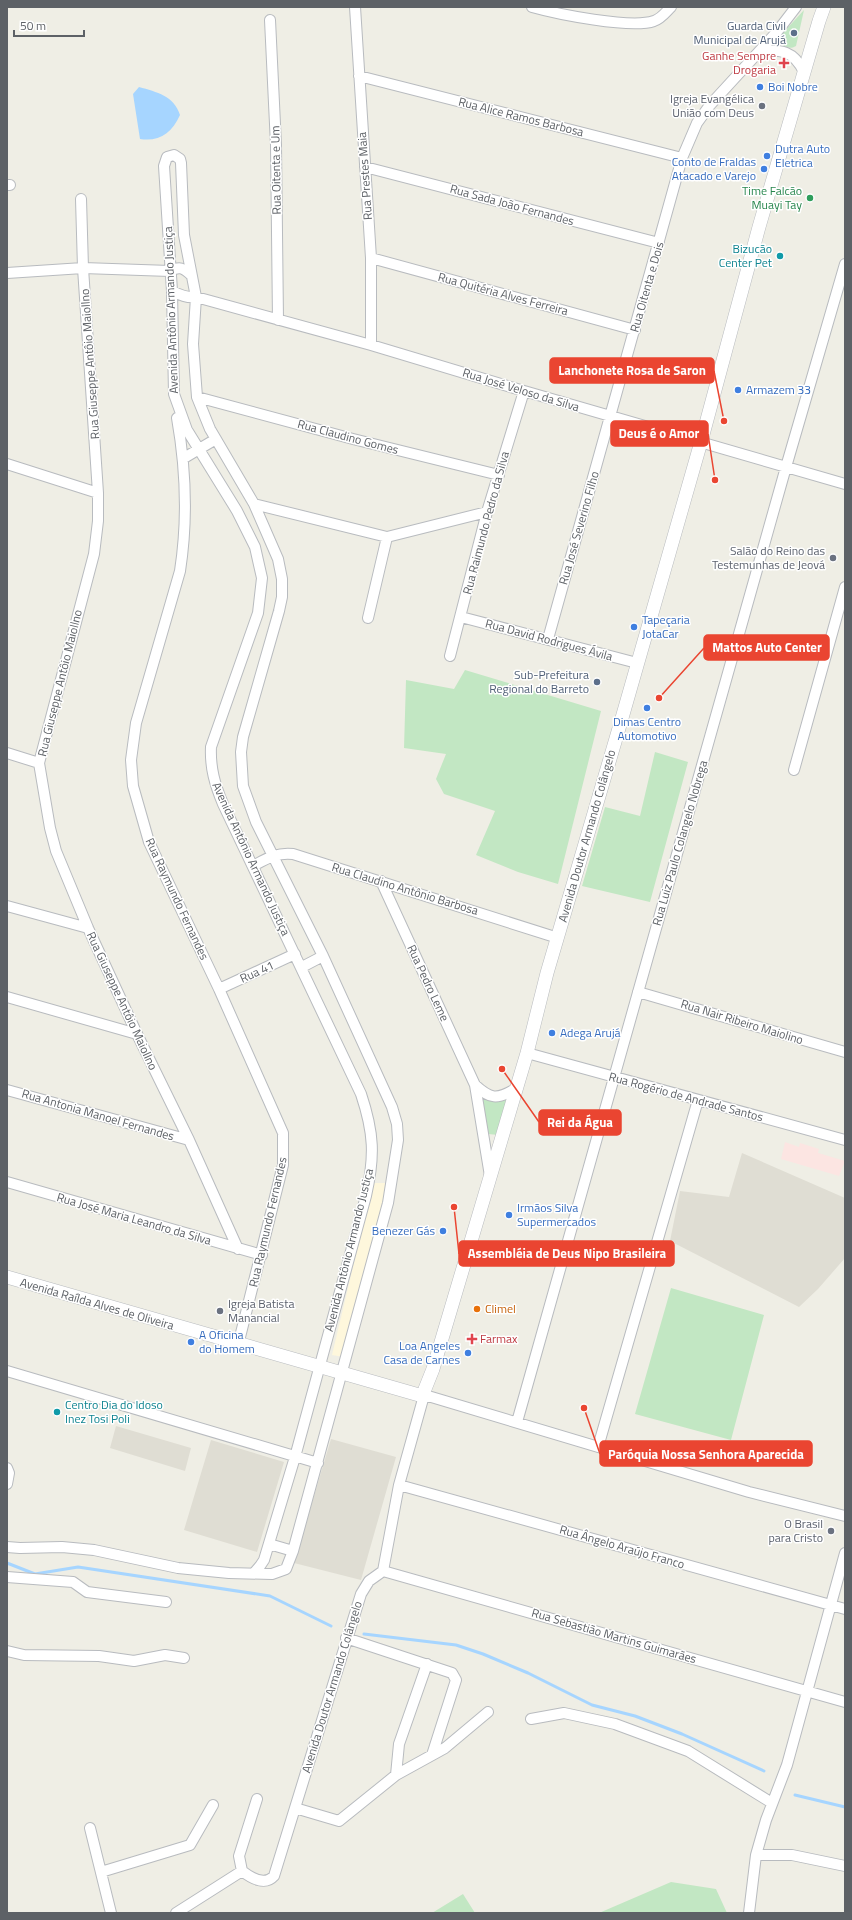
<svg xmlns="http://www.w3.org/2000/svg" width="852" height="1920" viewBox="0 0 852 1920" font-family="'Titillium Web',sans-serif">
<rect width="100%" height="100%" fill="#efeee5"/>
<path fill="#fef7dc" d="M 373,1183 L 387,1183 L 344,1357 L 332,1355 Z"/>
<path fill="#dfddd3" d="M 742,1153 L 845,1198 L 845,1258 L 818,1289 L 799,1307 L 670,1241 L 680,1191 L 729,1197 Z
M 116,1426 L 191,1448 L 185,1471 L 110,1448 Z
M 331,1439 L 396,1457 L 361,1580 L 294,1563 Z
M 211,1440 L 284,1462 L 257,1552 L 184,1530 Z"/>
<path fill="#fce5e2" d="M 785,1142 L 799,1147 L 800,1143 L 819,1149 L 818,1153 L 845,1161 L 839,1176 L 781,1159 Z"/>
<path fill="#c2e7c3" d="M 804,10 L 796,46 C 789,50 784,47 778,41 L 781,35 Z
M 465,670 L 601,711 L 558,884 L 518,872 L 476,855 L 495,811 L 444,794 L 436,779 L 446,754 L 404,748 L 406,680 L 454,689 Z
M 655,752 L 688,762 L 650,902 L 582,886 L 605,807 L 640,816 Z
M 481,1097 L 494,1101 L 508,1097 L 499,1135 L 488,1134 Z
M 671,1288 L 764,1315 L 731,1440 L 635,1414 Z
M 671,1882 L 716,1889 L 727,1913 L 599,1913 Z
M 463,1894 L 475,1913 L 432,1913 Z"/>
<path fill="#a6d5ff" d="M 139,87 C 157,92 174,96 180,115 C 172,133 159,142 140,139 L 133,94 Z"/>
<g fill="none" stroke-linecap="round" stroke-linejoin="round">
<path stroke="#a6d5ff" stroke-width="3" d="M 7,1563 L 35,1574 L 78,1567 L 270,1596 L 331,1626
M 364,1634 L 456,1645 L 483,1654 L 528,1673 L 592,1705 L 635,1716 L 682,1734 L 764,1771
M 795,1795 L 845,1807"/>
<g stroke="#b8bbbf" stroke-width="12">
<path id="minor" d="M 355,7 L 371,258 L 371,345
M 532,7 C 557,14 631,29 654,21 C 661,19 666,12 671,7
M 270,20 L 276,145 L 278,320
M 760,51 C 781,49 794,51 804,72
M 359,76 L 682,158
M 365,167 L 659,243
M 7,185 L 10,185
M 81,199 L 83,268 L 98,493 L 98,521 L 94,554 L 39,763 L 50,828 L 56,851 L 88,928 L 137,1034 L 189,1140 L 238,1249
M 371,258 L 635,330
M 7,273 L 83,268 L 170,271 C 180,266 183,268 191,275
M 172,291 C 180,295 187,298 196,297 L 371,345 L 524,391 L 845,484
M 197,397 L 353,439 L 499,475
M 177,418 C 186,469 188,519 180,571 L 136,723 L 131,760 L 133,786 L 149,842 L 219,989 L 283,1133 L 283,1165 L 238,1345
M 184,458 L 216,439
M 7,464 L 98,493
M 254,504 L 387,537 L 487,512
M 461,617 L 637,663
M 368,618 L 387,537
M 548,639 L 682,158 L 697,123 L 710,105 L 776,33 L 796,7
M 450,656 L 487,512 L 524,391
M 7,753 L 39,763
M 794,770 L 845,587
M 253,866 C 266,859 277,852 293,854 L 558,938
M 381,881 L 475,1085 L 490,1176
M 7,906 L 88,928
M 302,967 L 323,956
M 219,989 L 295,954
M 638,992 L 845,1052
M 7,997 L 137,1034
M 527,1053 L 845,1140
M 475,1085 C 490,1099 497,1100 515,1089
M 7,1090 L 189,1140
M 7,1182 L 262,1255
M 7,1371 L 318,1463
M 428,1396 L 749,1492 L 845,1516
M 517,1422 L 786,467 L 845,264
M 598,1447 L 698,1100
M 7,1468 L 9,1473 L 7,1484
M 399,1485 L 845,1609
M 269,1544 L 293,1551
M 7,1547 L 20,1548 L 62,1547 L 94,1550 L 178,1568 L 229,1573 L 272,1574 L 286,1569 L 293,1551 L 388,1203 L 398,1140 L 397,1124 L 392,1107 L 323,956 L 256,822 L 243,786 L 241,752 L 243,737 L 279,611 L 282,597 L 282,579 L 278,559 L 254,504 L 210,429 L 197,397 L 193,344 L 196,297 L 184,235 L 181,163 L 180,159 L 174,155 L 167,157 L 164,166 L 172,291 L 174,394 L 187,430 L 237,511 L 255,547 L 262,578 L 258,613 L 211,747 C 210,768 215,785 223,804 L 361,1094 C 374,1133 375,1156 366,1196 L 295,1457 L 264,1560 L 260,1566 L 254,1573
M 383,1571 L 845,1702
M 7,1577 L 73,1582 L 87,1592 L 166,1602
M 346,1638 L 452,1673 L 456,1680 L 432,1755
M 7,1651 L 24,1655 L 99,1656 L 134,1661 L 165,1655 L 184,1658
M 531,1719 L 564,1713 L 615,1724 L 688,1751 L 772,1803
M 396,1775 L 399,1744 L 427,1664
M 295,1808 L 339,1821 L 396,1775 L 445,1748 L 488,1712
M 90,1828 L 111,1913
M 756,1855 L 792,1855 L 845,1866
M 242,1871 C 251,1878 265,1886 274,1876 L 361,1594 L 369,1581 L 383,1571 L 399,1485 L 423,1399
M 101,1872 L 190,1845 L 213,1805
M 176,1913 L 242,1871 L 239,1856 L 257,1799
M 749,1913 L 756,1855 L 766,1820 L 787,1765 L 845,1553"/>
</g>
<g stroke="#b8bbbf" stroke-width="14">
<path id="tertiary" d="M 7,1277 L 419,1395
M 425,1389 L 433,1369 L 527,1053 L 547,973 L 622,718 L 701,442 L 759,227 L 819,21 L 824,7"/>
</g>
<use href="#minor" stroke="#fff" stroke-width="10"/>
<use href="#tertiary" stroke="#fff" stroke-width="13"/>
</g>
<g fill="#5c6f8a" stroke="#fff" stroke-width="1.5">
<circle cx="794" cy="33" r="4"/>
<circle cx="597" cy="682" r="4"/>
</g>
<g fill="#e0444e" stroke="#fff" stroke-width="1.5">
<path d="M782 57h4v4h4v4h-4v4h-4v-4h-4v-4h4z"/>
<path d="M470 1333h4v4h4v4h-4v4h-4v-4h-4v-4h4z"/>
</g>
<g fill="#3f7fe0" stroke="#fff" stroke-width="1.5">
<circle cx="760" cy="87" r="4"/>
<circle cx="767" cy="156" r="4"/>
<circle cx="764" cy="169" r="4"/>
<circle cx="738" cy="390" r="4"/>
<circle cx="634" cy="627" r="4"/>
<circle cx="647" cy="708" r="4"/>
<circle cx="552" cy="1033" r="4"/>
<circle cx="509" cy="1215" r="4"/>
<circle cx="443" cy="1231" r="4"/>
<circle cx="191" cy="1342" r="4"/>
<circle cx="468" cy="1353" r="4"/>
</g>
<g fill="#6b7280" stroke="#fff" stroke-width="1.5">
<circle cx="762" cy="106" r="4"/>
<circle cx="833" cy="558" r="4"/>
<circle cx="220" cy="1311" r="4"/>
<circle cx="831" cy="1531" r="4"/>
</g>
<circle fill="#2e9e5b" stroke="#fff" stroke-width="1.5" cx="810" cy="198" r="4"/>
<g fill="#0f9aa8" stroke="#fff" stroke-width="1.5">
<circle cx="780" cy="256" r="4"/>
<circle cx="57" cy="1412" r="4"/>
</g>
<circle fill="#e8710a" stroke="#fff" stroke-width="1.5" cx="477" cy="1309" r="4"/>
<g text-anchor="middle" stroke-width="3" stroke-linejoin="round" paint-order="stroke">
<g font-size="12" fill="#4e5e75" stroke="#fff" text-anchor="end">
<text x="786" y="30">Guarda Civil<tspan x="786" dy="14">Municipal de Arujá</tspan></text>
<text x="589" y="679">Sub-Prefeitura<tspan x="589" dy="14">Regional do Barreto</tspan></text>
</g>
<g font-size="12" fill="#be3a42" stroke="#fff" text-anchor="end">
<text x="776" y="60">Ganhe Sempre<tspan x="776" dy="14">Drogaria</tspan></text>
<text x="480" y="1343" text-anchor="start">Farmax</text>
</g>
<g font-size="12" fill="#366cbe" stroke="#fff" text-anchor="start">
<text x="768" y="91">Boi Nobre</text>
<text x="775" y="153">Dutra Auto<tspan x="775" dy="14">Eletrica</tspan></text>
<text x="756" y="166" text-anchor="end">Conto de Fraldas<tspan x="756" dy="14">Atacado e Varejo</tspan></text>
<text x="746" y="394">Armazem 33</text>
<text x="642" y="624">Tapeçaria<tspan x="642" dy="14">JotaCar</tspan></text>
<text x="647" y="726" text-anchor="middle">Dimas Centro<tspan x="647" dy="14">Automotivo</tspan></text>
<text x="560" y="1037">Adega Arujá</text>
<text x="517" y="1212">Irmãos Silva<tspan x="517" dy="14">Supermercados</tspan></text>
<text x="435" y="1235" text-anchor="end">Benezer Gás</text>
<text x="199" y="1339">A Oficina<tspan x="199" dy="14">do Homem</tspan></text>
<text x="460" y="1350" text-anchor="end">Loa Angeles<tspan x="460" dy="14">Casa de Carnes</tspan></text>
</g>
<g font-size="12" fill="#5b616d" stroke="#fff" text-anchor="end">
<text x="754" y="103">Igreja Evangélica<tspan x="754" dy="14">União com Deus</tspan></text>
<text x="825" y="555">Salão do Reino das<tspan x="825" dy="14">Testemunhas de Jeová</tspan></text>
<text x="228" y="1308" text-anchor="start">Igreja Batista<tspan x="228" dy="14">Manancial</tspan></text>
<text x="823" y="1528">O Brasil<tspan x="823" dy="14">para Cristo</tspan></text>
</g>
<g font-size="12" fill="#5d6166" stroke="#fff">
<text transform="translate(521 117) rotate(14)" y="4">Rua Alice Ramos Barbosa</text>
<text transform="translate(276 170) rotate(-91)" y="4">Rua Oitenta e Um</text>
<text transform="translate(365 176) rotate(-94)" y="4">Rua Prestes Maia</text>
<text transform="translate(512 205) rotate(15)" y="4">Rua Sada João Fernandes</text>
<text transform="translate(647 287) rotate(-74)" y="4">Rua Oitenta e Dois</text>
<text transform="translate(503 294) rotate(15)" y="4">Rua Quitéria Alves Ferreira</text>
<text transform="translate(171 310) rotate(-92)" y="4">Avenida Antônio Armando Justiça</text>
<text transform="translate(90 364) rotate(-94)" y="4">Rua Giuseppe Antôio Maiollno</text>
<text transform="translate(521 390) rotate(17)" y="4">Rua José Veloso da Silva</text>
<text transform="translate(348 437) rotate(15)" y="4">Rua Claudino Gomes</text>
<text transform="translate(486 523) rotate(-75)" y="4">Rua Raimundo Pedro da Silva</text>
<text transform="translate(579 528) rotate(-74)" y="4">Rua José Severino Filho</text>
<text transform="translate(549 640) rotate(15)" y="4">Rua David Rodrigues Ávila</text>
<text transform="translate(60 683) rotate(-76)" y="4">Rua Giuseppe Antôio Maiollno</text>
<text transform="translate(587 836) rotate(-74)" y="4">Avenida Doutor Armando Colângelo</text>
<text transform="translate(680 843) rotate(-74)" y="4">Rua Luiz Paulo Colangelo Nobrega</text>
<text transform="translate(251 859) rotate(65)" y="4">Avenida Antônio Armando Justiça</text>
<text transform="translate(405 889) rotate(17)" y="4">Rua Claudino Antônio Barbosa</text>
<text transform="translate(177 899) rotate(65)" y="4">Rua Raymundo Fernandes</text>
<text transform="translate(257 972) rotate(-24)" y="4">Rua 41</text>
<text transform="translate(428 983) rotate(65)" y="4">Rua Pedro Leme</text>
<text transform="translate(122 1001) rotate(65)" y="4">Rua Giuseppe Antôio Maiollno</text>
<text transform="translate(742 1022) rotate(17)" y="4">Rua Nair Ribeiro Maiolino</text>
<text transform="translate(686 1097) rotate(15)" y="4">Rua Rogério de Andrade Santos</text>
<text transform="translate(98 1115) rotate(16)" y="4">Rua Antonia Manoel Fernandes</text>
<text transform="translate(134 1219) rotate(16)" y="4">Rua José Maria Leandro da Silva</text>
<text transform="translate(268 1222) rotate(-77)" y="4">Rua Raymundo Fernandes</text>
<text transform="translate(349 1250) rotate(-76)" y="4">Avenida Antônio Armando Justiça</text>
<text transform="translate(97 1304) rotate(16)" y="4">Avenida Raílda Alves de Oliveira</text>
<text transform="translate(622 1547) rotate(16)" y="4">Rua Ângelo Araújo Franco</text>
<text transform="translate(614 1636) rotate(16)" y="4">Rua Sebastião Martins Guimarães</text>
<text transform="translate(332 1687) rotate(-73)" y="4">Avenida Doutor Armando Colângelo</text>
</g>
<g font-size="12" fill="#27864d" stroke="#fff" text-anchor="end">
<text x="802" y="195">Time Falcão<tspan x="802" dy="14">Muayi Tay</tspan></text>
</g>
<g font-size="12" fill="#0d838f" stroke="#fff" text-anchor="end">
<text x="772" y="253">Bizucão<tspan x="772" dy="14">Center Pet</tspan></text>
<text x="65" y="1409" text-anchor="start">Centro Dia do Idoso<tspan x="65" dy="14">Inez Tosi Poli</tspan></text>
</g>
<g font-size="12" fill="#c56008" stroke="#fff" text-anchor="start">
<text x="485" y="1313">Climel</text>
</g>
</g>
<path fill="none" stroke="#ea4531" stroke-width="1.5" d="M724 421L714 371M715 480L708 434M659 698L704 648M502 1069L539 1122M454 1207L459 1254M584 1408L600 1454"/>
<g fill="#ea4531" stroke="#fff" stroke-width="1.5">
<circle cx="724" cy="421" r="4"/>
<circle cx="715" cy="480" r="4"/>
<circle cx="659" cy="698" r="4"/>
<circle cx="502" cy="1069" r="4"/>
<circle cx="454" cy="1207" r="4"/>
<circle cx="584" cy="1408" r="4"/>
</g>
<g fill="#ea4531" stroke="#ea4531" stroke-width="1.5">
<rect x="550" y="358" width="164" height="25" rx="4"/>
<rect x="611" y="421" width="97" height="25" rx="4"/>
<rect x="704" y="635" width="125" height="25" rx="4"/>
<rect x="539" y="1110" width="82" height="25" rx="4"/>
<rect x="459" y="1241" width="215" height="25" rx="4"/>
<rect x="600" y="1441" width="212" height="25" rx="4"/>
</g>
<g font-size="13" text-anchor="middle" font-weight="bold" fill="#fff">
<text x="632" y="375">Lanchonete Rosa de Saron</text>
<text x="659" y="438">Deus é o Amor</text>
<text x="767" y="652">Mattos Auto Center</text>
<text x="580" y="1127">Rei da Água</text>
<text x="567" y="1258">Assembléia de Deus Nipo Brasileira</text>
<text x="706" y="1459">Paróquia Nossa Senhora Aparecida</text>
</g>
<rect width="852" height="1920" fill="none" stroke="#5d6166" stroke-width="16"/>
<path d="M14 30v6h70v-6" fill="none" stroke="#5d6166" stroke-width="2"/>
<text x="20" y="30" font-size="12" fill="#5d6166" stroke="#ffffff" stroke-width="3" paint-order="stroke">50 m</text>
</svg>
